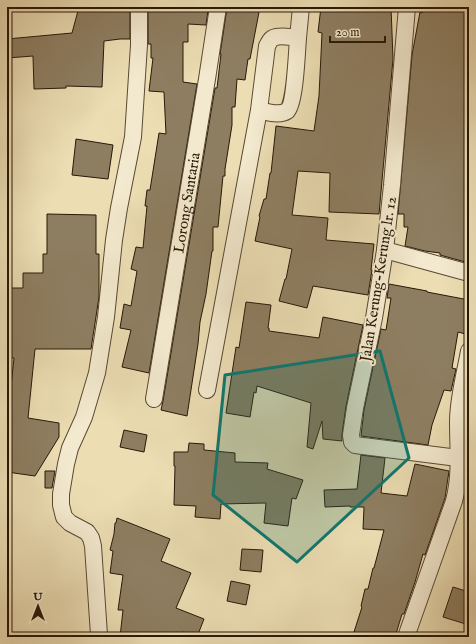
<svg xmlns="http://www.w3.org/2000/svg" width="476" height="644" viewBox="0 0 476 644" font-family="'IM FELL English',serif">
<rect width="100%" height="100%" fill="#ecddb3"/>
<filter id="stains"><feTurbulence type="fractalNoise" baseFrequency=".005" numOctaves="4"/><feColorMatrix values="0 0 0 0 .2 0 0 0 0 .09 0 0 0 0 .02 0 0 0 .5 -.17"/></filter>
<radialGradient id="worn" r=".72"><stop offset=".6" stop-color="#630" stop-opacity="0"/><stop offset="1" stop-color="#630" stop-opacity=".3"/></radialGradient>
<path fill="#8e7e61" stroke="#281808" d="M 79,7 L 130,7 L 130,39 L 120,39 L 104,41 L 102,87 L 66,86 L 66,88 L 34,89 L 33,56 L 7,58 L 7,39 L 72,33 Z
M 148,7 L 165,7 L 208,10 L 206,25 L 188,24 L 188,42 L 183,42 L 183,82 L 197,84 L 149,373 L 122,367 L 131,330 L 120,328 L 124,304 L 131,306 L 137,271 L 131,269 L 136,247 L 143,248 L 147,206 L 145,206 L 147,190 L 150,190 L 159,133 L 166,134 L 164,92 L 149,91 L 153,58 L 151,58 L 151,44 L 148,44 Z
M 233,7 L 260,7 L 250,59 L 248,59 L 245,80 L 237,79 L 235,107 L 232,107 L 232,125 L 225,169 L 225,176 L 223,176 L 218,227 L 213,227 L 213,251 L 212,251 L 206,294 L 200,322 L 198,344 L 187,416 L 161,410 L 163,401 L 215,88 L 217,88 L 221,54 L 220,54 L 227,8 L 233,9 Z
M 321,7 L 391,7 L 393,59 L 379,214 L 329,212 L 330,173 L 298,171 L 292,215 L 328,218 L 326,240 L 374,244 L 371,270 L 372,270 L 368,295 L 313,286 L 307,308 L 279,301 L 285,279 L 286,279 L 292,249 L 255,241 L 260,217 L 259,216 L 264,199 L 266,199 L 270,173 L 271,173 L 276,126 L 314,131 L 319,96 L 322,33 L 318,32 Z
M 423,7 L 459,7 L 459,11 L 469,11 L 469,263 L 440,255 L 440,253 L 425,251 L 405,246 L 408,227 L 404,227 L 404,214 L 398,214 L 412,55 L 420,12 L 422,13 Z
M 76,139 L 113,145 L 108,179 L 72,175 Z
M 47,214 L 96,215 L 96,254 L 99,254 L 99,297 L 91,349 L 35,349 L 28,418 L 59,423 L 59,437 L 35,476 L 7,472 L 7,424 L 14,358 L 7,357 L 7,288 L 23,288 L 23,273 L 43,273 L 43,254 L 47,254 Z
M 389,284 L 427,291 L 427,292 L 469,300 L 469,335 L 458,332 L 452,368 L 456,369 L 451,391 L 444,390 L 432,425 L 428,445 L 361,436 L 364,410 L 381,329 L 386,330 L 391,298 L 387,298 Z
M 246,302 L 271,305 L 268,328 L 269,328 L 269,331 L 319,338 L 323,317 L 363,325 L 346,406 L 342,434 L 342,441 L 323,439 L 322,421 L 313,449 L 307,447 L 311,403 L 257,386 L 256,393 L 254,392 L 250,417 L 226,413 L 236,347 L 239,348 Z
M 124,430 L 147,435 L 144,452 L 120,447 Z
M 189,443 L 204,444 L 204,450 L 235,453 L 235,462 L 268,463 L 267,469 L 303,480 L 296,499 L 292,498 L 288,526 L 264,523 L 266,503 L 221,504 L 220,519 L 195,517 L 196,506 L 174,505 L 175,466 L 174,466 L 174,452 L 188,452 Z
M 361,455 L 385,458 L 381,493 L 407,496 L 415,464 L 449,471 L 445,498 L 425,555 L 423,554 L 415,582 L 404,614 L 402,614 L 395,637 L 370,637 L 354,632 L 362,607 L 361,606 L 365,589 L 368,589 L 373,568 L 374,568 L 384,530 L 363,529 L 364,507 L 350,507 L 350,506 L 325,507 L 324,490 L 357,489 Z
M 45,471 L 55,471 L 52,488 L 45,488 Z
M 468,475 L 469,475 L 469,490 L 466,489 Z
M 117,518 L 170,539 L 161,561 L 191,573 L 176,608 L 204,619 L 197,637 L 183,632 L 182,637 L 120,637 L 123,610 L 118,610 L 123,575 L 110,573 L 113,551 L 110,550 L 114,534 L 115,523 L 116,523 Z
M 242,549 L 263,550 L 261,572 L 240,570 Z
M 231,581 L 250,585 L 246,605 L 227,601 Z
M 453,587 L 469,592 L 469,625 L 443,617 Z"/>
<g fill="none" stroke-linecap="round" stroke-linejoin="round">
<g stroke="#594933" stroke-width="18">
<g id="minor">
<path d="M 407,7 L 392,185 L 385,250 L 374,318 L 355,408 L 351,435 L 352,442 L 355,445 L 458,458"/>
<path d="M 298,38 L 301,7"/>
<path d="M 385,250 L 469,273"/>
<path d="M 207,390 L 259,110 L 267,46 C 269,43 270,39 273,38 C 279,35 292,37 298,38 C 297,50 295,105 287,111 C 279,116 267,112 259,110"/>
<path id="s1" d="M 154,399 L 207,79 L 218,7"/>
<path d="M 99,635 L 93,546 L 91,538 L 87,532 L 70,523 L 64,517 L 61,505 L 61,494 L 66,464 L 70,448 L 84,417 L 97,373 L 106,317 L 114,240 L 119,208 L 133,137 L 139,45 L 139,7"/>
<path d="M 406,637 L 454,501 C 461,475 458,449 458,422 C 458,398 465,374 469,351"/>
</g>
</g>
<use href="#minor" stroke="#f3e9ce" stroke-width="16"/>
</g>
<path fill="#0f766e" fill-opacity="0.2" stroke="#0f766e" stroke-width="3" stroke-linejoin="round" d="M 380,351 L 409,458 L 297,562 L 213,495 L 225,375 Z"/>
<g text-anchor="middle" stroke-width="4" stroke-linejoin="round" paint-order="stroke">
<g font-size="15" fill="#281808" stroke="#f3e9ce">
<text dy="5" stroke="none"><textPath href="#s1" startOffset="199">Lorong Santaria</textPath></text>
<text transform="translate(378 279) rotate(-81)" y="5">Jalan Kerung-Kerung lr. 12</text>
</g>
</g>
<rect width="476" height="644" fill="none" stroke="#ecddb3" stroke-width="24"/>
<rect x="8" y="8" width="460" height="628" fill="none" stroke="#281808" stroke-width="2"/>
<rect x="12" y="12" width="452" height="620" fill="none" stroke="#281808"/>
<g transform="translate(38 606)" stroke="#f3e9ce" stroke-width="3" paint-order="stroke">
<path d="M0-3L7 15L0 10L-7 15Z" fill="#281808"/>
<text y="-6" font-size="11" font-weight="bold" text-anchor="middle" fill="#281808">U</text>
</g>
<path d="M330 36v6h55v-6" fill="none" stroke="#281808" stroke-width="2"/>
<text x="336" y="36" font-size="12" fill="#281808" stroke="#f3e9ce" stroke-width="3" paint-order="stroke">20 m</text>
<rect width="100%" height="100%" filter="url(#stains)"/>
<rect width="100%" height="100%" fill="url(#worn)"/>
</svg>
